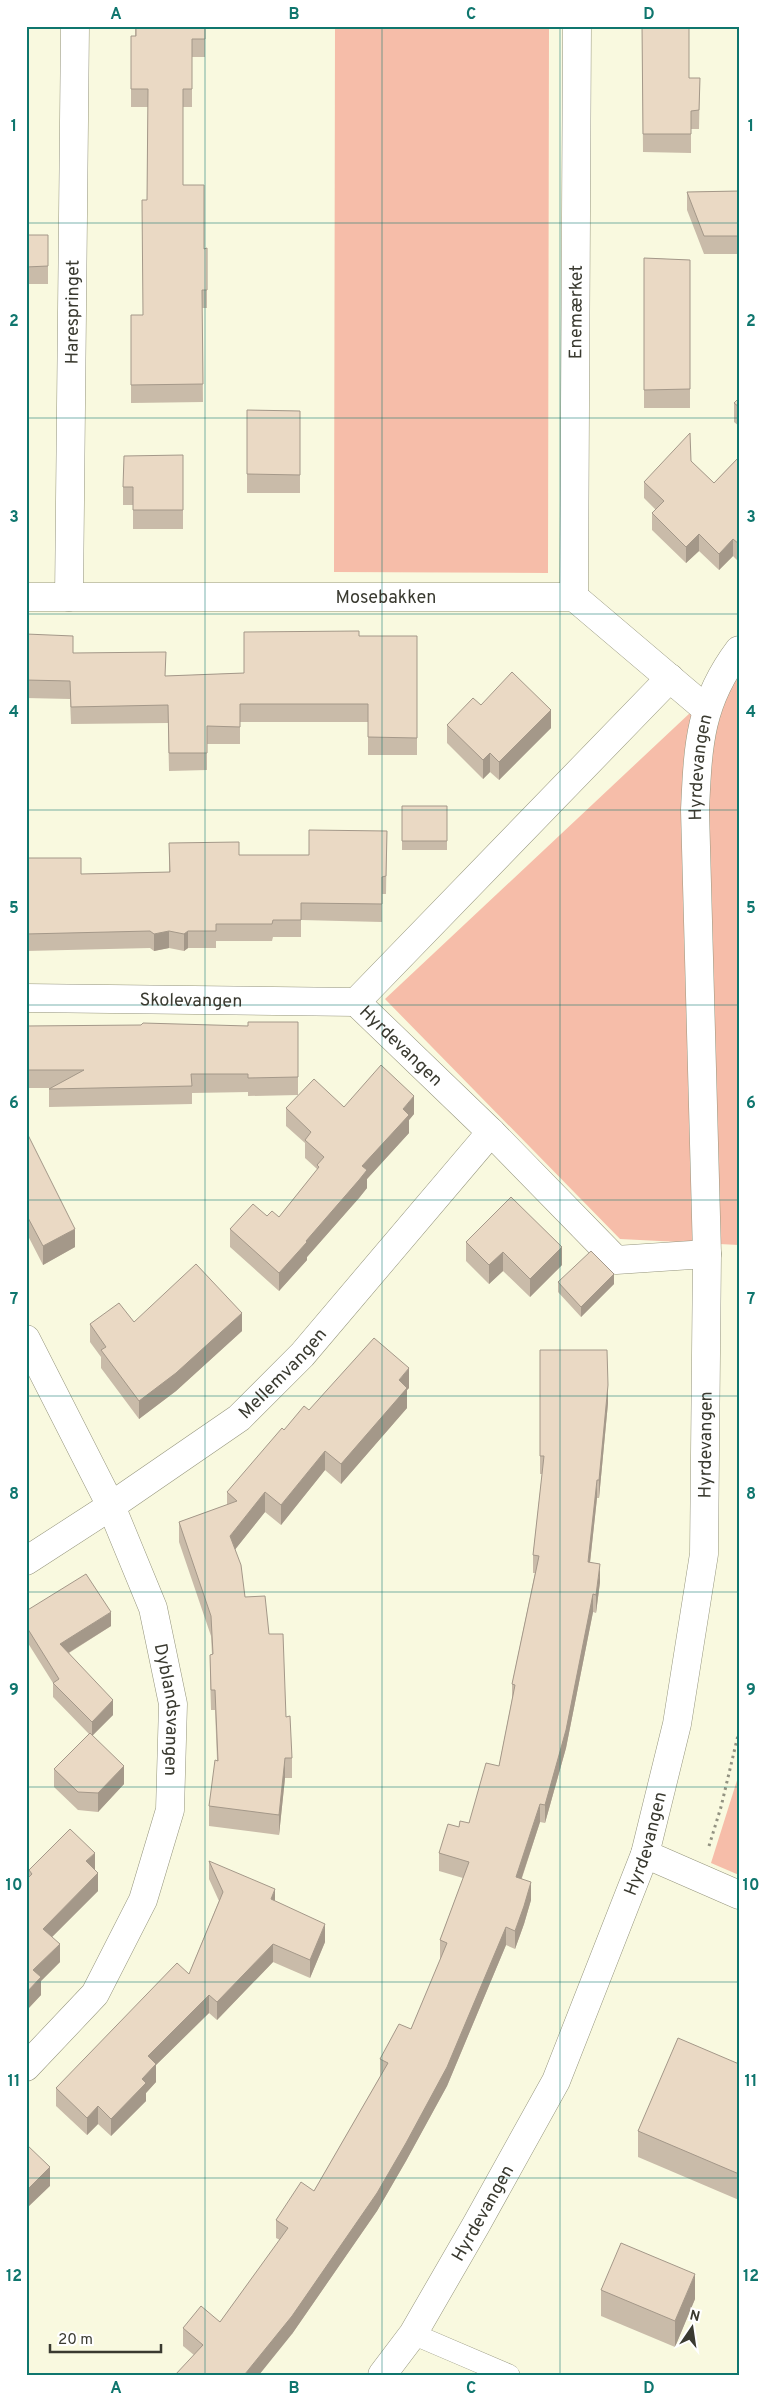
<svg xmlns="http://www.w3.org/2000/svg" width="765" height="2401" viewBox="0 0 765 2401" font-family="Overpass,sans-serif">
<rect width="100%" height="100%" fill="#f9f9df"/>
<path fill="#f6bda9" d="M 335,26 L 549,26 L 548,573 L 334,572 Z
M 739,667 L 739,1245 L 620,1239 L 385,999 Z
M 739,1774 L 739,1875 L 711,1863 Z"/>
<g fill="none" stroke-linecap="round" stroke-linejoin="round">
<g stroke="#95957d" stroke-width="22">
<path id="service" d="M 413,2334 L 509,2375"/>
</g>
<g stroke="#95957d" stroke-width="29">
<g id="minor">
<path id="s1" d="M 26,597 L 574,597 L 706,709"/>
<path id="s2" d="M 69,597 L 75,26"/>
<path id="s3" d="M 574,597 L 577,26"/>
<path id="s4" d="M 670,678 L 356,1002 L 491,1132 L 616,1260 L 707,1254"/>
<path id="s5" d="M 26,998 L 356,1002"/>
<path id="s6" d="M 26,1339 L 111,1506 L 153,1608 L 173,1704 L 170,1810 L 143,1900 L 95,1994 L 26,2067"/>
<path id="s7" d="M 26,1561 L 111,1506 L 239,1418 L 302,1355 L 491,1132"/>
<path d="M 645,1854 L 739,1895"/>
<path id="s8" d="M 382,2375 L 413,2334 L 476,2225 L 556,2081 L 645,1854 L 677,1724 L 704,1554 L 707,1254 L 695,810 C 698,746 699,703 739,650"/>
</g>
</g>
<path stroke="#929281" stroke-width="3" stroke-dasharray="2.5 4" stroke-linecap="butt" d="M 709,1846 L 721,1807 L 739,1731"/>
<use href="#service" stroke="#fff" stroke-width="21"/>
<use href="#minor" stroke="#fff" stroke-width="28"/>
</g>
<path fill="#c9bba9" d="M 135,26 L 205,26 L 205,57 L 192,57 L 192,107 L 183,107 L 183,185 L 204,249 L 207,248 L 207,308 L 202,308 L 203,402 L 131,403 L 131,315 L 143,315 L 147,200 L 148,107 L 131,107 L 131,36 L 135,36 Z
M 642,26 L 689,78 L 700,78 L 699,129 L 691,129 L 691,153 L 643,152 Z
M 739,191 L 739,254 L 704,254 L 687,210 L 687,192 Z
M 26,235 L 48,235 L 48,284 L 26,284 Z
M 644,258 L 690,260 L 690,408 L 644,408 Z
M 739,398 L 739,426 L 734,422 L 734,403 Z
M 247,410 L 300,411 L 300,493 L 247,493 Z
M 183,455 L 183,529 L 133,529 L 133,505 L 123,505 L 123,487 Z
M 739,457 L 738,561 L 733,556 L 719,570 L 699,551 L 686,563 L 652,530 L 652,513 L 656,510 L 644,498 L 644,482 L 691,461 L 714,483 Z
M 26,634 L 73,653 L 166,676 L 244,673 L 359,636 L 417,636 L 417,755 L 368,755 L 368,722 L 240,722 L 240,744 L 207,744 L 207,770 L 169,771 L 168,723 L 71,724 L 70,699 L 26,698 Z
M 481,705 L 551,728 L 499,780 L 490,772 L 483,779 L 447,743 L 447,725 Z
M 402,806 L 447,806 L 447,850 L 402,850 Z
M 387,831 L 386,894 L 382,894 L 382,922 L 301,920 L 301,937 L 273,937 L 272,941 L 216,941 L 216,948 L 188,948 L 184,951 L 169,948 L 154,951 L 150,948 L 26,951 L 26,858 L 81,874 L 169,872 L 169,843 L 239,855 L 309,855 Z
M 298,1022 L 298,1095 L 248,1096 L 248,1092 L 192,1093 L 192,1104 L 49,1107 L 49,1089 L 50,1088 L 26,1088 L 26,1026 L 248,1026 Z
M 344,1107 L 414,1114 L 409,1120 L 409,1133 L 367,1179 L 367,1188 L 359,1198 L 307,1257 L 307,1260 L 279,1291 L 230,1247 L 230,1229 L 267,1216 L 279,1217 L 317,1170 L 317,1169 L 305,1158 L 305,1143 L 286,1126 L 286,1108 Z
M 26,1131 L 75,1247 L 43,1265 L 26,1232 Z
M 466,1242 L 562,1265 L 530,1297 L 503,1271 L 489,1284 L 466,1261 Z
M 558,1282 L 614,1284 L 581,1317 L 558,1292 Z
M 90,1324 L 242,1331 L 176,1391 L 139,1419 L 101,1368 L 101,1357 L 90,1342 Z
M 540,1350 L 608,1403 L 599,1498 L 597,1498 L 590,1563 L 600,1582 L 596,1613 L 593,1612 L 566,1748 L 545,1823 L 540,1822 L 522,1878 L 531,1900 L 524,1924 L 515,1949 L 506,1945 L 447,2086 L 406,2161 L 377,2211 L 292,2334 L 194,2355 L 183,2346 L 183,2328 L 220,2322 L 280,2240 L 276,2238 L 276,2220 L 314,2191 L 380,2077 L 380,2059 L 411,2029 L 441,1959 L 440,1959 L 440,1940 L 463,1878 L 439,1871 L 439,1853 L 459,1827 L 469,1823 L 499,1766 L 512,1699 L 512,1684 L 535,1573 L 533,1573 L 533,1555 L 542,1474 L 540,1474 Z
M 409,1388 L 407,1390 L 407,1408 L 341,1484 L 325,1470 L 281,1525 L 265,1512 L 235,1549 L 245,1597 L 269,1634 L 286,1717 L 292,1758 L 292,1778 L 285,1778 L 279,1835 L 209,1826 L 209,1806 L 217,1760 L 215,1710 L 211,1710 L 210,1675 L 210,1655 L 212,1655 L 211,1636 L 179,1542 L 179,1522 L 227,1505 L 227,1492 L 284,1430 L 309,1410 Z
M 26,1611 L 111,1626 L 69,1653 L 113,1715 L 92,1736 L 124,1784 L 98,1812 L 78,1810 L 54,1787 L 54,1769 L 89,1734 L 53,1697 L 53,1683 L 26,1640 Z
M 209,1861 L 275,1901 L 325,1942 L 310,1978 L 273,1962 L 217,2020 L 209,2013 L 156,2065 L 156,2082 L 146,2093 L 146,2101 L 111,2136 L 98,2124 L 87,2135 L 56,2106 L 56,2088 L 189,1974 L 219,1901 L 209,1879 Z
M 29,1870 L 95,1870 L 98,1891 L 52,1937 L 60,1962 L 41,1981 L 41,1995 L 26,2011 L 26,1880 L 29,1878 Z
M 739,2064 L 739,2200 L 638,2157 L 638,2131 Z
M 601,2290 L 695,2299 L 675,2347 L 601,2316 Z"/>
<path fill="#a49889" d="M 699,534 L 699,551 L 686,563 L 686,547 Z
M 733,539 L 733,556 L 719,570 L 719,554 Z
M 551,710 L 551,728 L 499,780 L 499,762 Z
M 490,753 L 490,772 L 483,779 L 483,760 Z
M 169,931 L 169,948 L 154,951 L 154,934 Z
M 188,931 L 188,948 L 184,951 L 184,934 Z
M 414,1096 L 414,1114 L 409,1120 L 409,1133 L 367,1179 L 367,1188 L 359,1198 L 307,1257 L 307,1260 L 279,1291 L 279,1273 L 306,1241 L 362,1166 L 403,1109 Z
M 75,1229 L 75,1247 L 43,1265 L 43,1246 Z
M 562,1247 L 562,1265 L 530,1297 L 530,1279 Z
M 503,1252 L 503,1271 L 489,1284 L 489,1265 Z
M 614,1274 L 614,1284 L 581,1317 L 581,1307 Z
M 242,1313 L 242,1331 L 176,1391 L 139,1419 L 139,1401 Z
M 409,1368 L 409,1388 L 407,1390 L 407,1408 L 341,1484 L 341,1464 L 399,1380 Z
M 608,1385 L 608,1403 L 599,1498 L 599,1480 Z
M 325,1451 L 325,1470 L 281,1525 L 281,1505 Z
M 597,1480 L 597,1498 L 588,1580 L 588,1562 Z
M 265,1492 L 265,1512 L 230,1556 L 230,1536 Z
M 600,1564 L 600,1582 L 596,1613 L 596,1595 Z
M 593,1594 L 593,1612 L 566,1748 L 545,1823 L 545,1805 Z
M 111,1612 L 111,1626 L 60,1658 L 60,1644 Z
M 113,1700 L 113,1715 L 92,1736 L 92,1722 Z
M 285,1758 L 285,1778 L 279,1835 L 279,1815 Z
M 124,1766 L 124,1784 L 98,1812 L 98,1793 Z
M 540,1804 L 540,1822 L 516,1895 L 516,1877 Z
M 95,1853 L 95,1871 L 86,1861 Z
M 98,1873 L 98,1891 L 43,1946 L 43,1929 Z
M 531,1882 L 531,1900 L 524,1924 L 515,1949 L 515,1931 Z
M 275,1889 L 275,1907 L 271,1899 Z
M 325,1924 L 325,1942 L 310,1978 L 310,1960 Z
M 506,1927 L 506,1945 L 447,2086 L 406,2161 L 377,2211 L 292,2334 L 259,2375 L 245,2375 Z
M 60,1944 L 60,1962 L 41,1981 L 41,1995 L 26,2011 L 26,1993 L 33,1970 Z
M 273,1944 L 273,1962 L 217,2020 L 217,2002 Z
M 209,1995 L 209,2013 L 156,2065 L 156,2082 L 146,2093 L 146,2101 L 111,2136 L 111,2119 L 148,2056 Z
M 98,2106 L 98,2124 L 87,2135 L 87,2118 Z
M 50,2167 L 50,2186 L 26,2209 L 26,2191 Z
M 695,2274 L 695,2299 L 675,2347 L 675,2321 Z"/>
<path fill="#ead9c4" stroke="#a49889" d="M 136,26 L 205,26 L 205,39 L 192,39 L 192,89 L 183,89 L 183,185 L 204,185 L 204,249 L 207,248 L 207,290 L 202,290 L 203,384 L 131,385 L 131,315 L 143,315 L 142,200 L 147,200 L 148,89 L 131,89 L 131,36 L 136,36 Z
M 642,26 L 689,26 L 689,78 L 700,78 L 699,110 L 691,111 L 691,134 L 643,134 Z
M 739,191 L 739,236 L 704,236 L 687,192 Z
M 26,235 L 48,235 L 48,266 L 26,267 Z
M 644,258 L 690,260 L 690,389 L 644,390 Z
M 739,398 L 739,407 L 734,403 Z
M 247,410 L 300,411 L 300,475 L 247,474 Z
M 690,433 L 691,461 L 714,483 L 739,457 L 739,544 L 733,539 L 719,554 L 699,534 L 686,547 L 652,513 L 664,501 L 644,482 Z
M 183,455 L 183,510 L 133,510 L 133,487 L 123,487 L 124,456 Z
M 359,631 L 359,636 L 417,636 L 417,738 L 368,737 L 368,704 L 240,704 L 240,727 L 207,726 L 207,753 L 169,753 L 168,705 L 71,707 L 70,681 L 26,680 L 26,634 L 73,636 L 73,653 L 166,652 L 165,676 L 244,673 L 244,632 Z
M 512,672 L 551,710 L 499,762 L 490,753 L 483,760 L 447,725 L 473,698 L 481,705 Z
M 402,806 L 447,806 L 447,841 L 402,841 Z
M 309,830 L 387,831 L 386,876 L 382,877 L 382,904 L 301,903 L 301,920 L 273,920 L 272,924 L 216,924 L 216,931 L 188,931 L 184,934 L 169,931 L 154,934 L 150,931 L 26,934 L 26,858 L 81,858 L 81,874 L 170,872 L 169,843 L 239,842 L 239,855 L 309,855 Z
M 248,1022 L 298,1022 L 298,1077 L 248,1078 L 248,1074 L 191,1074 L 192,1086 L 49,1089 L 84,1070 L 26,1070 L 26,1026 L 141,1025 L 143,1023 L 248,1026 Z
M 381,1065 L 414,1096 L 403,1109 L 409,1115 L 362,1166 L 367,1170 L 359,1180 L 306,1241 L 307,1242 L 279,1273 L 230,1229 L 253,1204 L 267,1216 L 272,1211 L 279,1217 L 319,1167 L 317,1165 L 324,1157 L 305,1140 L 311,1132 L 286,1108 L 314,1079 L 344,1107 Z
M 26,1131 L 75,1229 L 43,1246 L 26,1214 Z
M 511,1197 L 562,1247 L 530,1279 L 503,1252 L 489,1265 L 466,1242 Z
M 591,1251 L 614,1274 L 581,1307 L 558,1282 Z
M 196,1264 L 242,1313 L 176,1373 L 139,1401 L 101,1350 L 106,1347 L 90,1324 L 119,1303 L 134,1322 Z
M 374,1338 L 409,1368 L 399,1380 L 407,1388 L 341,1464 L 325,1451 L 281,1505 L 265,1492 L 230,1536 L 241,1565 L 245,1597 L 265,1596 L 269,1634 L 283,1634 L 286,1717 L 290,1716 L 292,1758 L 285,1758 L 279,1815 L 209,1806 L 215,1760 L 218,1761 L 215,1690 L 211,1690 L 210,1655 L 213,1654 L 211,1616 L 179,1522 L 237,1501 L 227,1492 L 282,1428 L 284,1430 L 304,1406 L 309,1410 Z
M 540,1350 L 607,1350 L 608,1385 L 599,1480 L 597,1480 L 588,1562 L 600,1564 L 596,1595 L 593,1594 L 566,1730 L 545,1805 L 540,1804 L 516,1877 L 531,1882 L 524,1906 L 515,1931 L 506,1927 L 447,2067 L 406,2143 L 377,2193 L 292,2316 L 245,2374 L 246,2375 L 175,2375 L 203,2345 L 183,2328 L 201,2306 L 220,2322 L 288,2228 L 276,2220 L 301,2182 L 314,2191 L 388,2063 L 380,2059 L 399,2024 L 411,2029 L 447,1943 L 440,1940 L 469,1862 L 439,1853 L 448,1824 L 459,1827 L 460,1821 L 469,1823 L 486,1763 L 499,1766 L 515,1685 L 512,1684 L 539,1556 L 533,1555 L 544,1456 L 540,1456 Z
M 86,1574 L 111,1612 L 60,1644 L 113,1700 L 92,1722 L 53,1683 L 59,1679 L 26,1626 L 26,1611 Z
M 90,1733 L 124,1766 L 98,1793 L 78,1792 L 54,1769 Z
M 70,1829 L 95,1853 L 86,1861 L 98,1873 L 43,1929 L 60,1944 L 33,1970 L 41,1977 L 26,1993 L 26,1880 L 32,1874 L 29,1870 Z
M 209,1861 L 275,1889 L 271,1899 L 325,1924 L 310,1960 L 273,1944 L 217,2002 L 209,1995 L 148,2056 L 156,2064 L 142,2079 L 146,2083 L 111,2119 L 98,2106 L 87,2118 L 56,2088 L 177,1963 L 189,1974 L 223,1892 Z
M 678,2038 L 739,2064 L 739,2174 L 638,2131 Z
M 26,2144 L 50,2167 L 26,2191 Z
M 621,2243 L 695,2274 L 675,2321 L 601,2290 Z"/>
<path fill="none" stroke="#0f766e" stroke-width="1" stroke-opacity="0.55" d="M 205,26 L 205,2375M 382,26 L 382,2375M 560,26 L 560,2375M 26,223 L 739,223M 26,418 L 739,418M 26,614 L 739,614M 26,810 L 739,810M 26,1005 L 739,1005M 26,1200 L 739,1200M 26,1396 L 739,1396M 26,1592 L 739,1592M 26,1787 L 739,1787M 26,1982 L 739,1982M 26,2178 L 739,2178"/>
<g text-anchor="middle" stroke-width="4.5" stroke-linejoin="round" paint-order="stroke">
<g font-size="18" fill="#3a3a30" stroke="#fff">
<text dy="6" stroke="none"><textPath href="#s2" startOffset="285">Harespringet</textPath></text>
<text dy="6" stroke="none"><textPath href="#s3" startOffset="285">Enemærket</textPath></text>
<text dy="6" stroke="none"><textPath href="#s1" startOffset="360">Mosebakken</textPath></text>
<text dy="6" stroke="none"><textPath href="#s8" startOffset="1679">Hyrdevangen</textPath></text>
<text dy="6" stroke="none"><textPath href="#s5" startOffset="165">Skolevangen</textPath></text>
<text dy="6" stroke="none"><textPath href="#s4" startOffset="514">Hyrdevangen</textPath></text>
<text dy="6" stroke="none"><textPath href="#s7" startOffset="319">Mellemvangen</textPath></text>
<text dy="6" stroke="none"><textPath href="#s8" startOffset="1001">Hyrdevangen</textPath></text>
<text dy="6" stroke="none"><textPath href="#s6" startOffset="401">Dyblandsvangen</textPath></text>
<text dy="6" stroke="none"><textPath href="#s8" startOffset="596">Hyrdevangen</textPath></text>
<text dy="6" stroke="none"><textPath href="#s8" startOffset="191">Hyrdevangen</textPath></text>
</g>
</g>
<rect width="765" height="2401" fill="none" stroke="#ffffff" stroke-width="55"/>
<g transform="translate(692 2328) rotate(13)" stroke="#ffffff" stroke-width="4" paint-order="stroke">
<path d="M0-4L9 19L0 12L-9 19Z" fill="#3a3a30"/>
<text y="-8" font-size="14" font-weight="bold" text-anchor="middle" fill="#3a3a30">N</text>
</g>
<path d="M50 2344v8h111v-8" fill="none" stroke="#3a3a30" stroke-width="2.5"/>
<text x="58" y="2344" font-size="15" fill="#3a3a30" stroke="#ffffff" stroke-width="4" paint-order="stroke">20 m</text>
<rect x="28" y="28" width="710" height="2346" fill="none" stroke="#0f766e" stroke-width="2"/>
<g font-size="16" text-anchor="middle" font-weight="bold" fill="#0f766e">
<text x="116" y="19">A</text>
<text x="294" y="19">B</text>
<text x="471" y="19">C</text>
<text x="649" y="19">D</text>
<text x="14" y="131">1</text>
<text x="751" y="131">1</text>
<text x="14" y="326">2</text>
<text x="751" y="326">2</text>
<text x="14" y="522">3</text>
<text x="751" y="522">3</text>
<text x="14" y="717">4</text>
<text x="751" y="717">4</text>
<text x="14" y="913">5</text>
<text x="751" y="913">5</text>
<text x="14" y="1108">6</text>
<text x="751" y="1108">6</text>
<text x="14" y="1304">7</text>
<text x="751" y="1304">7</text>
<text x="14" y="1499">8</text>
<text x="751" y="1499">8</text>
<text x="14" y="1695">9</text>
<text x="751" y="1695">9</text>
<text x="14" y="1890">10</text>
<text x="751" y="1890">10</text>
<text x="14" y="2086">11</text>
<text x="751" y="2086">11</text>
<text x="14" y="2281">12</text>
<text x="751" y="2281">12</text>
<text x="116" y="2393">A</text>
<text x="294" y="2393">B</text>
<text x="471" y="2393">C</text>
<text x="649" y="2393">D</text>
</g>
</svg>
